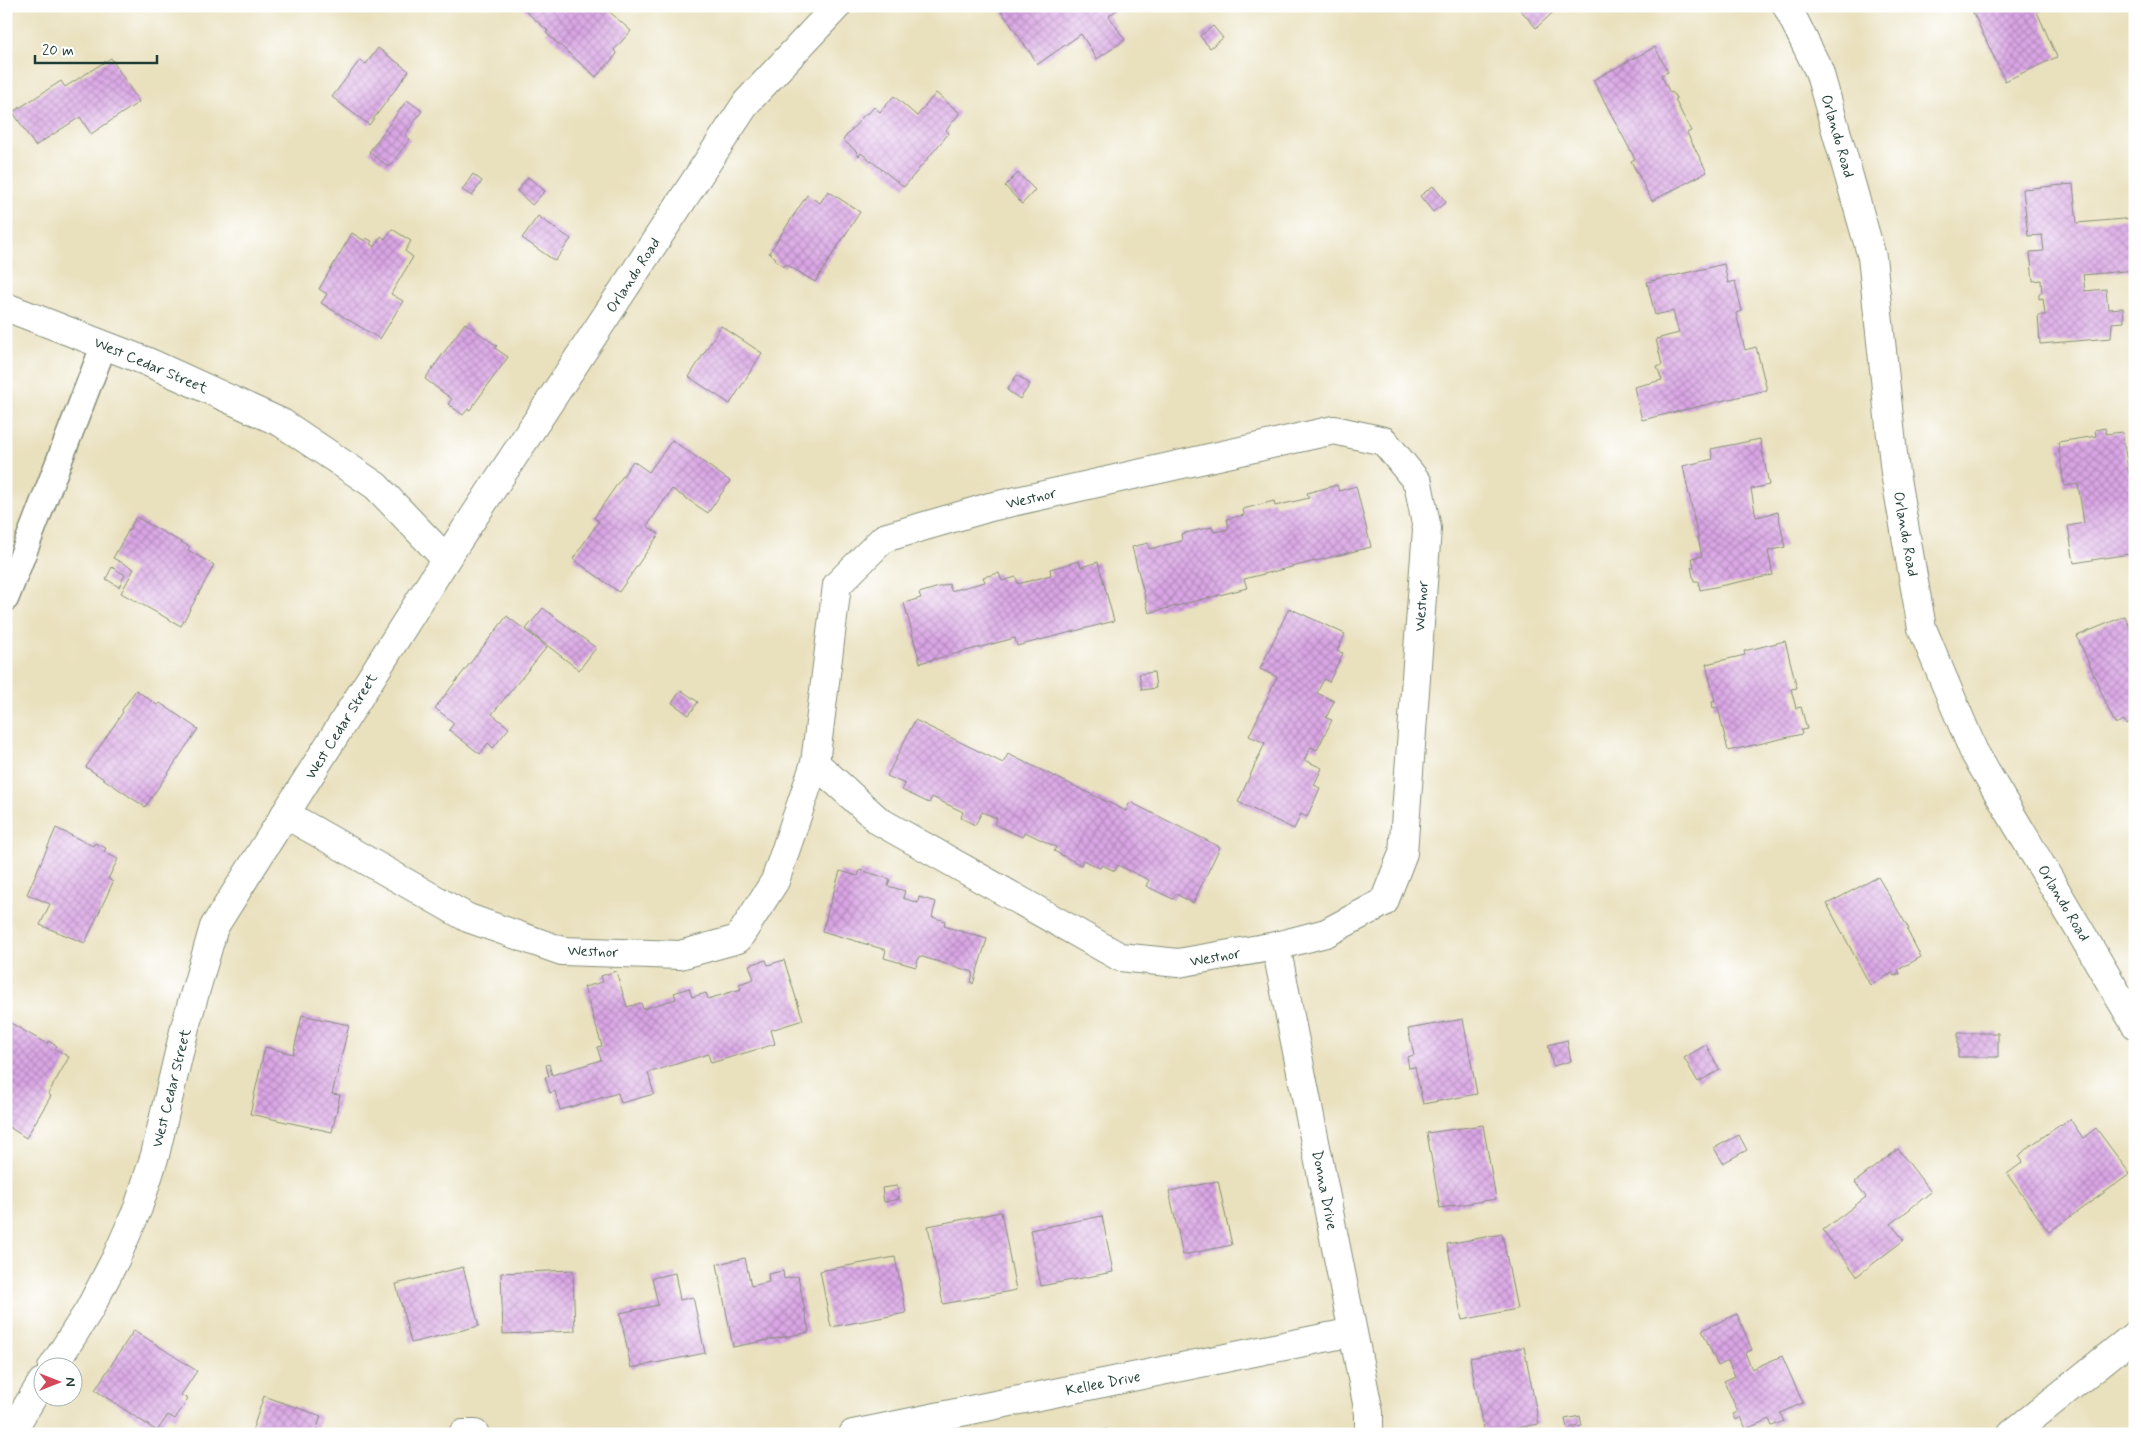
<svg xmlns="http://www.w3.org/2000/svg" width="2141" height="1440" viewBox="0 0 2141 1440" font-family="Mynerve,sans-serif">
<defs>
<pattern id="building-cross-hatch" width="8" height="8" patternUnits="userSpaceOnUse" patternTransform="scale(1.25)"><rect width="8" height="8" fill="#daa5e5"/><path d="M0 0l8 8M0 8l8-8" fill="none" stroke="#b088ba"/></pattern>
</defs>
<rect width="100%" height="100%" fill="#fff"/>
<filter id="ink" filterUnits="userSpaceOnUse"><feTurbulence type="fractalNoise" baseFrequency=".02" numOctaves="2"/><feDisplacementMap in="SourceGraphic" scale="10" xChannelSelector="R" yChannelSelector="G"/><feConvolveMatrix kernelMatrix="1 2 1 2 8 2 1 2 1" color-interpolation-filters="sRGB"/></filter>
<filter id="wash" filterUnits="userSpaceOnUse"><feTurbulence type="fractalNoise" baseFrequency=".0096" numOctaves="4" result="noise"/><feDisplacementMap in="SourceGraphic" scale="20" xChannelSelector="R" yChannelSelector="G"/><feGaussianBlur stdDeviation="1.12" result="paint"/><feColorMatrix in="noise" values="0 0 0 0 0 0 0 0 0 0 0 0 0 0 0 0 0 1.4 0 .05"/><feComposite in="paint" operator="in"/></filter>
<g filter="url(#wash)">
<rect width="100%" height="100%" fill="#e9e0bd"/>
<g id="blocks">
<path fill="url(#building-cross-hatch)" d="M 520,6 L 603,6 L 631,31 L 614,50 L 617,54 L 596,77 L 546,33 L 548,31 Z
M 1009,6 L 1122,6 L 1109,16 L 1125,40 L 1097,59 L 1081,34 L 1038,64 L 1001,11 Z
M 1517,6 L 1560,6 L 1536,28 Z
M 1970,6 L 2051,6 L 2037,12 L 2057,57 L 2005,81 Z
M 1213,26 L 1223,38 L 1210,48 L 1200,36 Z
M 1655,47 L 1668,72 L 1661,75 L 1670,93 L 1672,92 L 1677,99 L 1675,100 L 1691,131 L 1687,133 L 1707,172 L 1652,201 L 1631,161 L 1635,159 L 1593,80 Z
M 378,48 L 409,71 L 369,125 L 332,97 L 360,60 L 366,64 Z
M 111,58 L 139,102 L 91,134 L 80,117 L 35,146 L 13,112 L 61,81 L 65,87 Z
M 936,93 L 960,113 L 946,130 L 949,133 L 904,187 L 861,153 L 859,156 L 856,153 L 857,152 L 843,140 L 866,113 L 868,114 L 874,107 L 880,112 L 894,96 L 917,116 Z
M 407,100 L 422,111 L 405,135 L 410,139 L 389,167 L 369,152 Z
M 1018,173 L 1035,190 L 1022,204 L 1005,186 Z
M 473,174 L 482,181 L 472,196 L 462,190 Z
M 528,177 L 545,191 L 532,205 L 517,191 Z
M 2073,184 L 2077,223 L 2135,218 L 2135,270 L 2083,275 L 2085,291 L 2106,289 L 2108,309 L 2123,308 L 2124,322 L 2112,323 L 2111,338 L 2040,344 L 2038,315 L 2045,315 L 2043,298 L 2039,299 L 2039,293 L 2042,293 L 2041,280 L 2033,281 L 2030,252 L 2044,251 L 2042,235 L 2028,236 L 2023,189 Z
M 1433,186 L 1446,202 L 1433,212 L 1420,196 Z
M 828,191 L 860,212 L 815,282 L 786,264 L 784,267 L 775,260 L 776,258 L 769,253 L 807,195 L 820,203 Z
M 538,216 L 571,239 L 555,261 L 522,238 Z
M 392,229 L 411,241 L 405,251 L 413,257 L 391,294 L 403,301 L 380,339 L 321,303 L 327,294 L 319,289 L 352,233 L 365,241 L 366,238 L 372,241 L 370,244 L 375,247 L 381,236 L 385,239 Z
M 1724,264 L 1728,283 L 1735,281 L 1742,311 L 1736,313 L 1745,350 L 1756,347 L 1767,390 L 1642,420 L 1634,387 L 1662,380 L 1657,367 L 1662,365 L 1656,339 L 1679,333 L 1673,311 L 1655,315 L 1647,282 Z
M 465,323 L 497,346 L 495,348 L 508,357 L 470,410 L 468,409 L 463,415 L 448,404 L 452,399 L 425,379 Z
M 721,326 L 762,353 L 730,404 L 689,377 Z
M 1017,375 L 1030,384 L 1020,399 L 1007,390 Z
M 2105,428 L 2106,434 L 2122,432 L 2129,475 L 2135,474 L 2135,553 L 2074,563 L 2068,526 L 2084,523 L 2078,484 L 2064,486 L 2058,442 L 2096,436 L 2095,430 Z
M 1760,439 L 1769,485 L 1751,489 L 1756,517 L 1778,512 L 1785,547 L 1768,551 L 1773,575 L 1700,590 L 1698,581 L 1694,581 L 1691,567 L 1694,567 L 1692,558 L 1702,556 L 1683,466 L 1713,459 L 1711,449 Z
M 672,440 L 730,481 L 708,513 L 672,489 L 647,526 L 659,534 L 619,592 L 573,559 L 599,521 L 594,518 L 633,461 L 649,472 Z
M 1337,485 L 1339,491 L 1356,486 L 1371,547 L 1244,579 L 1247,588 L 1149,613 L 1132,547 L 1148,543 L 1149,549 L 1182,541 L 1181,534 L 1212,527 L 1214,532 L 1229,529 L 1227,519 L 1244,515 L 1243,509 L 1274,501 L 1275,506 L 1309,498 L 1307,493 Z
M 136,517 L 190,547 L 188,550 L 214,565 L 181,626 L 121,593 L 134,569 L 113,558 Z
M 1079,561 L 1081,567 L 1098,562 L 1114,621 L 1017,646 L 1015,638 L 920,663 L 904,603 L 921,598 L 919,593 L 949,584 L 951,591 L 985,582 L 983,577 L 999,573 L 1002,581 L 1016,577 L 1018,584 L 1051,575 L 1050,569 Z
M 112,567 L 125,575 L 119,587 L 106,579 Z
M 543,608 L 596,648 L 579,670 L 526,629 Z
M 1289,608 L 1345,634 L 1337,651 L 1343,653 L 1329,682 L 1324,679 L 1317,693 L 1334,701 L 1326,718 L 1332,720 L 1317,750 L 1311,747 L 1304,760 L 1322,768 L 1314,785 L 1320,788 L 1307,817 L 1301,814 L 1294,829 L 1238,802 L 1265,743 L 1249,736 L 1277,677 L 1260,669 Z
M 507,616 L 547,647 L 492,714 L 509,728 L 493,748 L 488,743 L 480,754 L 449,730 L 454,723 L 435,708 Z
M 2125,616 L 2135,639 L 2135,715 L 2133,716 L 2135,720 L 2126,724 L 2124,720 L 2115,724 L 2077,636 Z
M 6,633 L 12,636 L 6,649 Z
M 1785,641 L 1797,688 L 1791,689 L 1796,708 L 1801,707 L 1807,729 L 1801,730 L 1802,734 L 1728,751 L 1718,707 L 1713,708 L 1712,702 L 1715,701 L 1706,664 L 1745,655 L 1744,651 Z
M 1154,672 L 1156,688 L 1142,690 L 1139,674 Z
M 136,690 L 157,705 L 160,703 L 198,729 L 145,807 L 86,767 L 123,712 L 122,710 Z
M 681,690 L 698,702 L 689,715 L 672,703 Z
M 915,720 L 1003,763 L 1008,754 L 1126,811 L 1130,802 L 1220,847 L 1193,903 L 1176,894 L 1173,899 L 1146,886 L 1149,880 L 1118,865 L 1115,871 L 1102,865 L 1100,868 L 1083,860 L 1081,865 L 1054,851 L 1056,847 L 1025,832 L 1022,837 L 994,824 L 997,818 L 982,812 L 975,825 L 961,818 L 963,812 L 932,797 L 929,803 L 902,790 L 905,784 L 887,776 Z
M 56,828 L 93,846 L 95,843 L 106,848 L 104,852 L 118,859 L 108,879 L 113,882 L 85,943 L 40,925 L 50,904 L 27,894 Z
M 860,870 L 890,879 L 888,886 L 905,891 L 903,898 L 918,903 L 919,897 L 936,902 L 932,917 L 945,921 L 944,926 L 987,939 L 973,984 L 971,983 L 973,972 L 919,956 L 916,967 L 884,958 L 886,950 L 822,931 L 840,871 L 858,876 Z
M 1878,877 L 1909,929 L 1907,930 L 1921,957 L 1898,970 L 1900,974 L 1894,976 L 1892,973 L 1870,985 L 1827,904 Z
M 766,960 L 768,965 L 784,960 L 803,1020 L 771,1030 L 775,1044 L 711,1063 L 708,1054 L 648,1073 L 654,1094 L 621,1103 L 618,1093 L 560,1110 L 555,1091 L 550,1093 L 545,1077 L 549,1076 L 546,1065 L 549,1064 L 552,1075 L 601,1060 L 597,1047 L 602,1046 L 584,987 L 603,982 L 601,976 L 616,971 L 627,1007 L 641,1003 L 643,1009 L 676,999 L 674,993 L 689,988 L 692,997 L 706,993 L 708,999 L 741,989 L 739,984 L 754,979 L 749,965 Z
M 302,1015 L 349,1025 L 332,1094 L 340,1095 L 332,1132 L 250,1114 L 265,1047 L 293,1054 Z
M 1463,1019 L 1477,1094 L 1423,1104 L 1415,1067 L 1409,1068 L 1407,1057 L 1414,1055 L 1408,1029 Z
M 9,1022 L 47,1044 L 48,1041 L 57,1046 L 55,1049 L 69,1057 L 48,1094 L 51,1096 L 26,1138 L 6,1125 L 6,1027 Z
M 1958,1033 L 1998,1033 L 1998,1057 L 1958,1057 Z
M 1567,1040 L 1571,1061 L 1553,1066 L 1548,1045 Z
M 1706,1045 L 1720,1070 L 1698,1082 L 1684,1058 Z
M 2070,1119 L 2083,1138 L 2096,1128 L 2130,1174 L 2049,1232 L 2007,1174 L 2023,1162 L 2019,1156 L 2027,1148 L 2060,1125 L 2061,1126 Z
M 1483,1125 L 1496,1199 L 1440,1208 L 1427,1133 Z
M 1739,1135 L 1747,1150 L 1723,1163 L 1714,1148 Z
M 1898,1149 L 1931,1192 L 1891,1224 L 1904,1240 L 1857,1276 L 1823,1230 L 1866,1197 L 1855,1182 Z
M 1218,1181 L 1232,1245 L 1183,1255 L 1169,1191 Z
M 897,1186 L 899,1199 L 884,1202 L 882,1188 Z
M 1001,1212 L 1016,1290 L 943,1304 L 928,1226 Z
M 1102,1216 L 1113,1272 L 1041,1286 L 1030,1230 Z
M 1502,1234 L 1517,1309 L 1462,1320 L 1447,1244 Z
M 895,1257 L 906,1313 L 831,1327 L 820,1271 Z
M 745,1258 L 751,1286 L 769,1282 L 768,1274 L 783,1271 L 784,1279 L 798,1276 L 809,1332 L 733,1347 L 717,1264 Z
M 463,1267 L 479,1326 L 411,1343 L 396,1284 Z
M 573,1270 L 575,1331 L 503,1334 L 501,1273 Z
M 675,1273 L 680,1300 L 693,1297 L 705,1353 L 631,1368 L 620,1313 L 658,1305 L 652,1278 Z
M 1737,1314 L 1752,1350 L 1745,1353 L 1752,1369 L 1782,1356 L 1803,1403 L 1780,1413 L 1784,1421 L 1772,1426 L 1769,1419 L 1746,1429 L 1741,1417 L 1736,1420 L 1733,1414 L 1738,1412 L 1724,1381 L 1735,1376 L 1728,1361 L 1718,1366 L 1702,1330 Z
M 134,1330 L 197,1371 L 181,1395 L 188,1399 L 175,1419 L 168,1415 L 157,1431 L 95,1390 Z
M 1524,1347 L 1539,1424 L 1484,1434 L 1470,1358 Z
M 264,1396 L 321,1416 L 315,1434 L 251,1434 Z
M 1580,1416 L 1582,1426 L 1567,1428 L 1565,1419 Z
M 1107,1429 L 1108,1434 L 1089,1434 L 1089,1433 Z"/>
</g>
</g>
<g filter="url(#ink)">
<use href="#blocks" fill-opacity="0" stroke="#848e78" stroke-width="1"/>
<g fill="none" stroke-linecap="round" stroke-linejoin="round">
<g stroke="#848e78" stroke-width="28">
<path id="service" d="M 6,598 L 104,345"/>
</g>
<g stroke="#848e78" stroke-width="30">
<path id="minor" d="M 1787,6 L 1819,71 L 1872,257 L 1895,473 L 1922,628 L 1974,752 L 2135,1024
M 6,307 L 148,362 L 282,423 L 376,486 L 446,559
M 285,814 L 468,918 L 562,951 L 680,955 L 738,939 L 775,881 L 815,763 L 837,585 L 884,538 L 990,507 L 1334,430 L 1384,441 L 1418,483 L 1427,529 L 1403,853 L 1384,902 L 1326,933 L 1276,946 L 1178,963 L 1120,957 L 879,821 L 815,763
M 1276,946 L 1369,1413 L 1369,1434
M 52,1368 L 89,1310 L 116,1258 L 138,1208 L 155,1155 L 185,1027 L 214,927 L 446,559 L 747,102 L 837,6
M 10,1434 L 42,1382
M 463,1434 L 475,1434
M 853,1434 L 1353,1332"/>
</g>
<g stroke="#848e78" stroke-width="30">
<path id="tertiary" d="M 2012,1434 L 2135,1335"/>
</g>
<use href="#service" stroke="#fff" stroke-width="25"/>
<use href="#minor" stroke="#fff" stroke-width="28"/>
<use href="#tertiary" stroke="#fff" stroke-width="28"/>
</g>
</g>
<g text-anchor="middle" stroke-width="4" stroke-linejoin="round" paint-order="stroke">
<g font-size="15" fill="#1f3d34" stroke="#fff">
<text transform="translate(1838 136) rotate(74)" y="5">Orlando Road</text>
<text transform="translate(633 275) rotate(-57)" y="5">Orlando Road</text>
<text transform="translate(151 365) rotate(23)" y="5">West Cedar Street</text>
<text transform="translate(1031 498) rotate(-13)" y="5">Westnor</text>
<text transform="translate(1906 534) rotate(80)" y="5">Orlando Road</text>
<text transform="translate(1421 606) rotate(-86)" y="5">Westnor</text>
<text transform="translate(341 726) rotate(-58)" y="5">West Cedar Street</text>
<text transform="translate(2064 903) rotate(59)" y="5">Orlando Road</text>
<text transform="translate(593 951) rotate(2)" y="5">Westnor</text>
<text transform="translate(1215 957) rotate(-10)" y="5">Westnor</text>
<text transform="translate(171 1088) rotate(-76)" y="5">West Cedar Street</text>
<text transform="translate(1325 1190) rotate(79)" y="5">Donna Drive</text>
<text transform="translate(1103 1383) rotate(-11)" y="5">Kellee Drive</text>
</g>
</g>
<rect width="2141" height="1440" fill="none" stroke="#fff" stroke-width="25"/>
<g transform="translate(58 1382) rotate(90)"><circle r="24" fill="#ffffff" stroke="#a5b1ae"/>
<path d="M0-4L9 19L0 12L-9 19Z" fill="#d1495b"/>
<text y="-8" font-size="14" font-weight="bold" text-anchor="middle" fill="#1f3d34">N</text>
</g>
<path d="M35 55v8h122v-8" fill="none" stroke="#1f3d34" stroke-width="2.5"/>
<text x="42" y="55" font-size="15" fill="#1f3d34" stroke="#ffffff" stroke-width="4" paint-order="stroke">20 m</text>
</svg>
